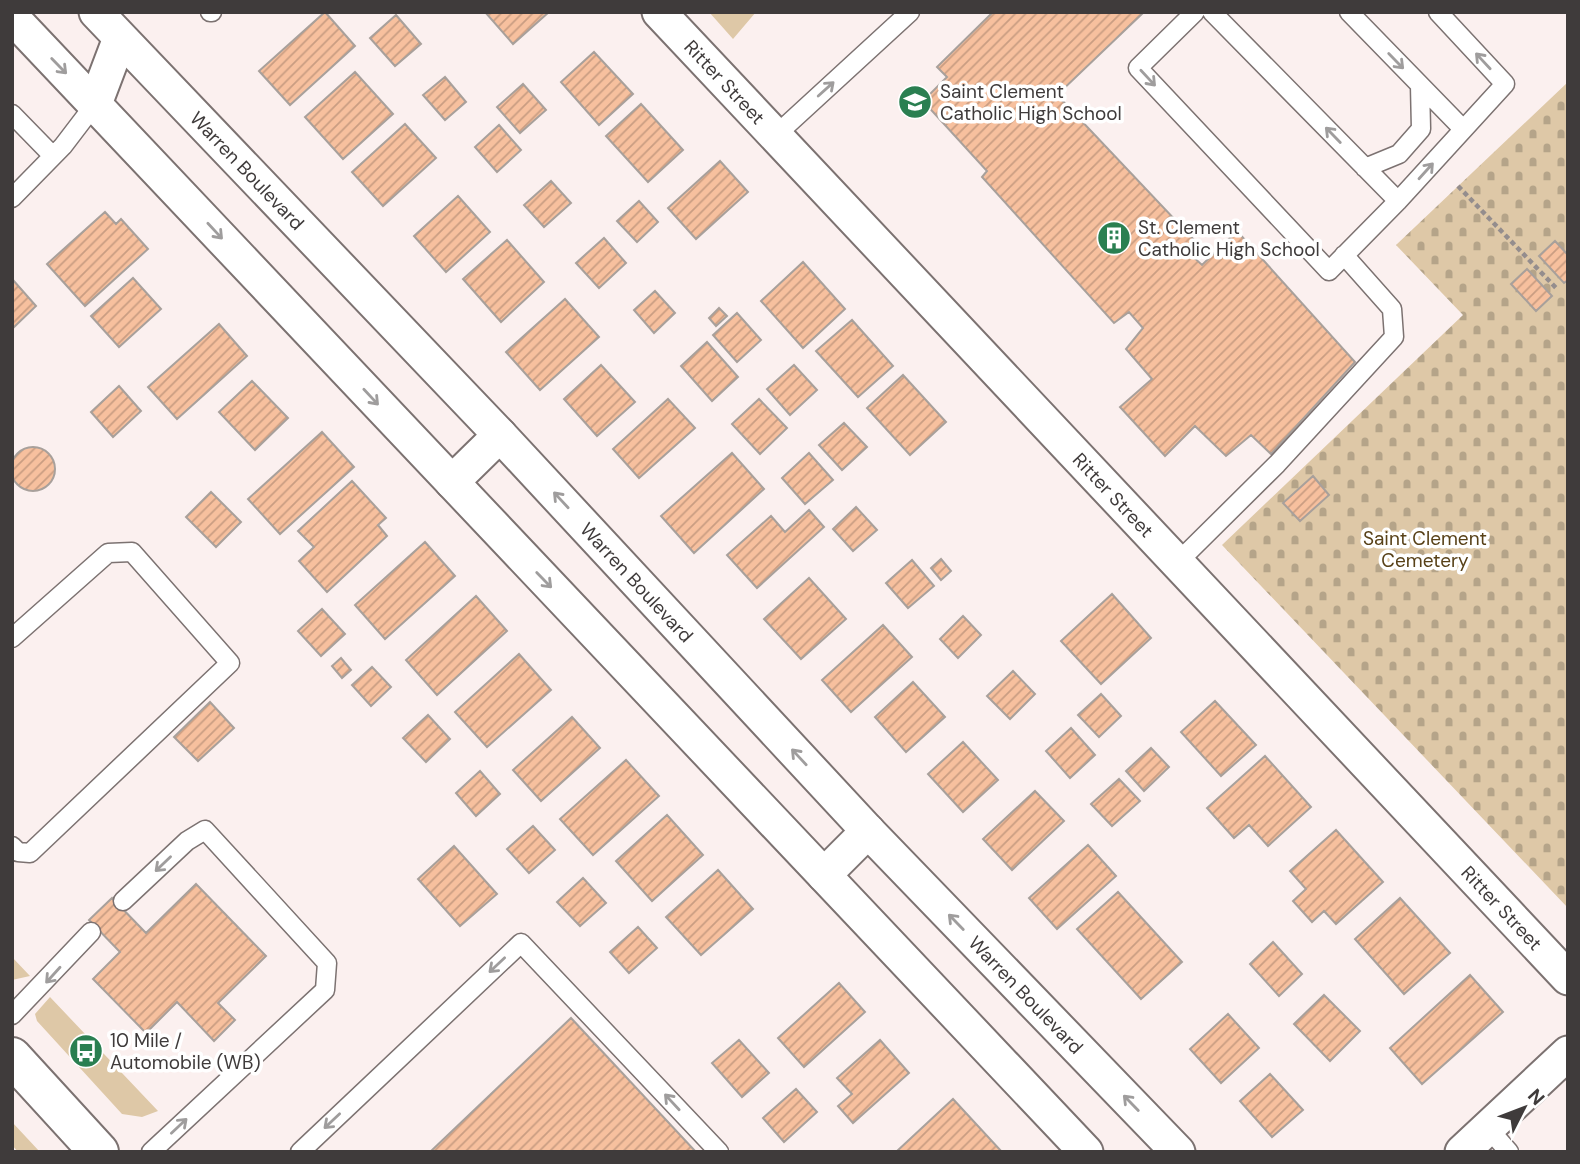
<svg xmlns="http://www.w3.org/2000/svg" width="1580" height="1164" viewBox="0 0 1580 1164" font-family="'DM Sans',sans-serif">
<defs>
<pattern id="cemetery-stones" width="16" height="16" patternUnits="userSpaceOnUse" patternTransform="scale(1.75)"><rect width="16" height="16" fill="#dec8a7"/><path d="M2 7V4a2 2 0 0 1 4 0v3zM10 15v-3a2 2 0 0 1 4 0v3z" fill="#b5a489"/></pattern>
<pattern id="building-hatch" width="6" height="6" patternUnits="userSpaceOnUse" patternTransform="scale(1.75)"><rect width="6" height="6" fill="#f7c09e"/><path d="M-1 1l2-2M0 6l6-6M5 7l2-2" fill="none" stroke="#c99d82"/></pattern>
</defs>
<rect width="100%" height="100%" fill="#fbf0ef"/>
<path fill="#dec8a7" d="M 709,12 L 756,12 L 733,39 Z
M 12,957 L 30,976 L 12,980 Z
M 50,997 L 158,1111 L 142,1117 L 122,1114 L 37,1021 L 35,1014 Z
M 12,1122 L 40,1152 L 18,1152 L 12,1145 Z"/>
<path fill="url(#cemetery-stones)" d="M 1568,82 L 1568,908 L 1222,545 L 1463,315 L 1396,245 Z"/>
<path fill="url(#building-hatch)" stroke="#a8a09b" stroke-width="2" d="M 325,12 L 355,46 L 290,105 L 259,71 Z
M 485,12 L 549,12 L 513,44 Z
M 993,12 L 1144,12 L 1057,95 L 1198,244 L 1190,254 L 1202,265 L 1237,231 L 1355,362 L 1271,454 L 1251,435 L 1226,456 L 1195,426 L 1165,456 L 1120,407 L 1152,379 L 1126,349 L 1143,328 L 1129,312 L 1114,323 L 982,177 L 987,171 L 923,101 L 947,77 L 937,67 Z
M 396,15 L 421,44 L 395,66 L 370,38 Z
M 594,52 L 633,94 L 599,125 L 561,82 Z
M 355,72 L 393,114 L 343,159 L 305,117 Z
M 445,77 L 466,102 L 445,120 L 423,95 Z
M 523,84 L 546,110 L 520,133 L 497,107 Z
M 641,104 L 683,150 L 648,182 L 606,136 Z
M 405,124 L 436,158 L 383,206 L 352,172 Z
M 499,125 L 521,150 L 497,172 L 475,147 Z
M 720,161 L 748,192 L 696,239 L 668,208 Z
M 551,181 L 571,203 L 544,227 L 524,205 Z
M 458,196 L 490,232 L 446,272 L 414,236 Z
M 639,201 L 658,222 L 637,242 L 617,221 Z
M 105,212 L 116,224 L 121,219 L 148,249 L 85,306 L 47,264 Z
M 604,238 L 626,263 L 599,288 L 576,263 Z
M 507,240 L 544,282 L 501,322 L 463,279 Z
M 1555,241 L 1568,255 L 1568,280 L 1564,283 L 1539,256 Z
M 803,262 L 845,309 L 803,348 L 761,301 Z
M 1527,269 L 1552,296 L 1536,311 L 1511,284 Z
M 133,278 L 161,309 L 119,347 L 91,316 Z
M 13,280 L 36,306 L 13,328 L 12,326 Z
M 655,291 L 675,313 L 654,333 L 634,310 Z
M 565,299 L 599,337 L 540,390 L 506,352 Z
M 719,308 L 727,316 L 716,326 L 709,318 Z
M 737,313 L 761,340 L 737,362 L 713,335 Z
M 852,320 L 893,366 L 858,397 L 816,351 Z
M 219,324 L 247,356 L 177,419 L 148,387 Z
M 707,342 L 738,377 L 712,401 L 681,366 Z
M 601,365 L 635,402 L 597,436 L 564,399 Z
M 794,365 L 817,390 L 790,415 L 767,389 Z
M 903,375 L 946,422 L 910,455 L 867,408 Z
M 252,381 L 288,418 L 255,450 L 219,412 Z
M 119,386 L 141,411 L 113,437 L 91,412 Z
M 668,399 L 695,428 L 639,478 L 613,449 Z
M 759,399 L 787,428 L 760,454 L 732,424 Z
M 844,423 L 867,447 L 842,470 L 819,445 Z
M 322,432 L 354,467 L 280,534 L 248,499 Z
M11 469a22 22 0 1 1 44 0a22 22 0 1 1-44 0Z
M 732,453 L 764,489 L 694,553 L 661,516 Z
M 809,453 L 833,480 L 805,504 L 782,478 Z
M 1313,476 L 1329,495 L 1300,521 L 1283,503 Z
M 352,481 L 386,518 L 378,525 L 387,536 L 327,592 L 299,561 L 314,547 L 298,531 Z
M 211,492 L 241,522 L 216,547 L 186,517 Z
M 856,507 L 877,530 L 853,551 L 833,529 Z
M 809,510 L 824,527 L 757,588 L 727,555 L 771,516 L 785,532 Z
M 425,542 L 455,576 L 385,639 L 355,605 Z
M 941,559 L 951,571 L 941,580 L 931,568 Z
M 912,560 L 934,586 L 908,608 L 886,583 Z
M 809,578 L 846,619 L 801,659 L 764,619 Z
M 1112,594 L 1151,638 L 1101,684 L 1061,641 Z
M 476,596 L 507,631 L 437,695 L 406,660 Z
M 322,609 L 345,634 L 321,656 L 298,631 Z
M 963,616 L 981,635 L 958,658 L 940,639 Z
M 883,625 L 912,657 L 851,712 L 822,680 Z
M 519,654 L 551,690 L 487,747 L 455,712 Z
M 341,658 L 351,670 L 342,678 L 332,666 Z
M 372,667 L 391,687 L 371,706 L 352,685 Z
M 1013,671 L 1035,694 L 1010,719 L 987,696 Z
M 913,682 L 945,717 L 906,752 L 875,717 Z
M 1101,694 L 1121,716 L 1099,737 L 1078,715 Z
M 1215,701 L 1256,745 L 1221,776 L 1181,732 Z
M 210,702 L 234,728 L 198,761 L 174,737 Z
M 428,715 L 450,739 L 426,762 L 403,738 Z
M 572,717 L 600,748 L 541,801 L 513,770 Z
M 1071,728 L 1095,755 L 1070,778 L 1046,751 Z
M 963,742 L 998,780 L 963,812 L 928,774 Z
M 1151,748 L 1169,767 L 1144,791 L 1126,771 Z
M 1265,756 L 1311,807 L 1268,846 L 1249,825 L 1234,838 L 1207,808 Z
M 626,760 L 659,796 L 593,855 L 560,819 Z
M 480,771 L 500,794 L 476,816 L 456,793 Z
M 1119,779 L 1140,801 L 1112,826 L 1091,804 Z
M 1035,791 L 1064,821 L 1012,870 L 983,839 Z
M 667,815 L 703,855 L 652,901 L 616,861 Z
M 533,826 L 555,850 L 529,873 L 507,849 Z
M 1336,830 L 1383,882 L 1336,924 L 1324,911 L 1312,922 L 1293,901 L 1306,889 L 1290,871 Z
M 1088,845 L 1116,876 L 1057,929 L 1029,898 Z
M 454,846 L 497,894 L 460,926 L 418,879 Z
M 718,870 L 753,909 L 701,955 L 666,917 Z
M 583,878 L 606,903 L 580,926 L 557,902 Z
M 196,884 L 266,956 L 218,1003 L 235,1020 L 214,1041 L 177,1002 L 146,1033 L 93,979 L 120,952 L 89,920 L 112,898 L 146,933 Z
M 1118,892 L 1182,962 L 1141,999 L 1077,929 Z
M 1400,898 L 1450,953 L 1404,994 L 1355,939 Z
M 638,927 L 657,948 L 629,973 L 610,952 Z
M 1273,942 L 1302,974 L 1279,996 L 1250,964 Z
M 1470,975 L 1503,1012 L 1422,1084 L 1390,1048 Z
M 839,983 L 865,1012 L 804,1067 L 778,1038 Z
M 1324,995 L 1360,1031 L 1330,1061 L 1294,1024 Z
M 1228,1014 L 1259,1048 L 1221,1083 L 1190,1049 Z
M 571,1018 L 696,1152 L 430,1152 Z
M 739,1040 L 769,1073 L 742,1097 L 712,1063 Z
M 880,1040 L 909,1073 L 853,1123 L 838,1106 L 852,1094 L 837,1078 Z
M 1270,1074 L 1303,1110 L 1272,1137 L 1240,1101 Z
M 796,1089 L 817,1112 L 784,1142 L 763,1118 Z
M 953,1099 L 1002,1152 L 896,1152 Z"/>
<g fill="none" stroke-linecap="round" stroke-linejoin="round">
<g stroke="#7c7271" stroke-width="21">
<path id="service" d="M 210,12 L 212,12
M 1195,12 L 1138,68 L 1329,271 L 1398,201 L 1505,84 L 1438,12
M 1212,12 L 1398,201
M 1349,12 L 1463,129
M 12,114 L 53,156
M 776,135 L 910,12
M 1365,168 L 1399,154 L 1421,129 L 1420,85
M 12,198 L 63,146 L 95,104
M 1178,562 L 1277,464 L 1394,337 L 1392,309 L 1344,255
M 12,638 L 108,553 L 132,552 L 230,663 L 30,853 L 18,852 L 12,846
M 123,901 L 187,841 L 205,830 L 327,963 L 325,990 L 151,1152
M 12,1015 L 91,932
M 1488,1128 L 1509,1152
M 300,1152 L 521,943 L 719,1152"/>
</g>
<g stroke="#7c7271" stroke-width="37">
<g id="minor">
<path id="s1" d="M 96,12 L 500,435 L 868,831 L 1178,1152"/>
<path id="s2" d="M 659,12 L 1568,978"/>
<path d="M 12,17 L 1086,1152"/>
<path d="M 95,104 L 120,38"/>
<path d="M 452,482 L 500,435"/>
<path d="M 824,875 L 868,831"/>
<path d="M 1462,1152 L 1568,1053"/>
</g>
</g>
<g stroke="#7c7271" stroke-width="42">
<path id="secondary" d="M 12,1057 L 99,1152"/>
</g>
<path stroke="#948d8d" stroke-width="4.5" stroke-dasharray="5 3.5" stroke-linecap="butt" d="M 1458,186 L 1558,290"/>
<use href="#service" stroke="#fff" stroke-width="18"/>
<use href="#minor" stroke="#fff" stroke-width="33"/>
<use href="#secondary" stroke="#fff" stroke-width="38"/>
</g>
<defs><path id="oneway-shaft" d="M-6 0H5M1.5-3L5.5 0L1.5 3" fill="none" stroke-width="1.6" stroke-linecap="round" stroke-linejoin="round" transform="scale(1.75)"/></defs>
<g stroke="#9f9d9d">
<use href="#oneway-shaft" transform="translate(1396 61) rotate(46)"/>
<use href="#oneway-shaft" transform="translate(1483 61) rotate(-133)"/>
<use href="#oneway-shaft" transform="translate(59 66) rotate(46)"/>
<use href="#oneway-shaft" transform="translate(1148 78) rotate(47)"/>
<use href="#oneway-shaft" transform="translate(826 89) rotate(-42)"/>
<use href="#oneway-shaft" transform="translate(1333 135) rotate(-134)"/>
<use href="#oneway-shaft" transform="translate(1426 171) rotate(-48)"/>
<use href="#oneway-shaft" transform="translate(215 231) rotate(47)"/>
<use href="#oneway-shaft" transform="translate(371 397) rotate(47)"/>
<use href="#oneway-shaft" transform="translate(561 500) rotate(-133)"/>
<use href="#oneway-shaft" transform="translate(544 580) rotate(46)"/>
<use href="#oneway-shaft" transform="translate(799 757) rotate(-133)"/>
<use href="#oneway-shaft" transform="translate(163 864) rotate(136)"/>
<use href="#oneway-shaft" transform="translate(956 922) rotate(-134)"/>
<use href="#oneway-shaft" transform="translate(497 965) rotate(137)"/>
<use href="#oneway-shaft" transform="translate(53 975) rotate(132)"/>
<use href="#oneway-shaft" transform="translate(672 1102) rotate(-133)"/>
<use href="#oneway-shaft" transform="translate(1131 1103) rotate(-134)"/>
<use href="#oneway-shaft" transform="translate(332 1121) rotate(137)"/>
<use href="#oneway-shaft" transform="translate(179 1126) rotate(-43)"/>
</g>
<defs>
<g id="school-disc" transform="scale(1.75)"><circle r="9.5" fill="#2a7f51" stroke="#fff"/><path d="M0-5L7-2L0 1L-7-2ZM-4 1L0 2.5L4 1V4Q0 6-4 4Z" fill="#fff"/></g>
<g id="building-disc" transform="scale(1.75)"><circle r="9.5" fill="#2a7f51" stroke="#fff"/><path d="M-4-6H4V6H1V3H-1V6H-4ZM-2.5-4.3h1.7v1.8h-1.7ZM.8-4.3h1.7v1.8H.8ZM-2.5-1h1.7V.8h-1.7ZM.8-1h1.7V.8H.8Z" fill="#fff"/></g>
<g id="bus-disc" transform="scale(1.75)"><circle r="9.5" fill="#2a7f51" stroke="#fff"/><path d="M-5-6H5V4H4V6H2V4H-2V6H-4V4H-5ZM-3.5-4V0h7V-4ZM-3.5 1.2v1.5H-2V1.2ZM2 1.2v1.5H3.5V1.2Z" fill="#fff"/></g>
</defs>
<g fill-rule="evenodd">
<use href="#school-disc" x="915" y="102"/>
<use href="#building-disc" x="1114" y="238"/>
<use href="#bus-disc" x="86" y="1051"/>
</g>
<g text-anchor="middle" stroke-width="7" stroke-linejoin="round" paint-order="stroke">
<g font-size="19" fill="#3f3b3b" stroke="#fff">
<text dy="7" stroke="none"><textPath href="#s2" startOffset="96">Ritter Street</textPath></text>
<text dy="7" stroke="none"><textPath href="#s1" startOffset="219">Warren Boulevard</textPath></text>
<text dy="7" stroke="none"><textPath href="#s2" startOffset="663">Ritter Street</textPath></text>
<text dy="7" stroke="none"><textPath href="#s1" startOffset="786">Warren Boulevard</textPath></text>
<text dy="7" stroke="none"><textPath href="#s2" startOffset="1230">Ritter Street</textPath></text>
<text dy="7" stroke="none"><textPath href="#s1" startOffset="1353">Warren Boulevard</textPath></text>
</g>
<g font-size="19" fill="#3f3b3b" stroke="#fff" text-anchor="start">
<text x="940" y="98">Saint Clement<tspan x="940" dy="22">Catholic High School</tspan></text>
<text x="1138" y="234">St. Clement<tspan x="1138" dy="22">Catholic High School</tspan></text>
<text x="110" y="1047">10 Mile /<tspan x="110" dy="22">Automobile (WB)</tspan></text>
</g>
<g font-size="19" fill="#584118" stroke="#fff">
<text x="1425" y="545">Saint Clement<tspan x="1425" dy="22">Cemetery</tspan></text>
</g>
</g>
<rect width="1580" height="1164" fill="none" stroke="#3f3b3b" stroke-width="28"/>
<g transform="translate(1524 1108) rotate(48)" stroke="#ffffff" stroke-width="5" paint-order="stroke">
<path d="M0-5L12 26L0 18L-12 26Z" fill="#3f3b3b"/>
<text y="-10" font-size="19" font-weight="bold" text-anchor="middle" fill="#3f3b3b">N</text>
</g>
</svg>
